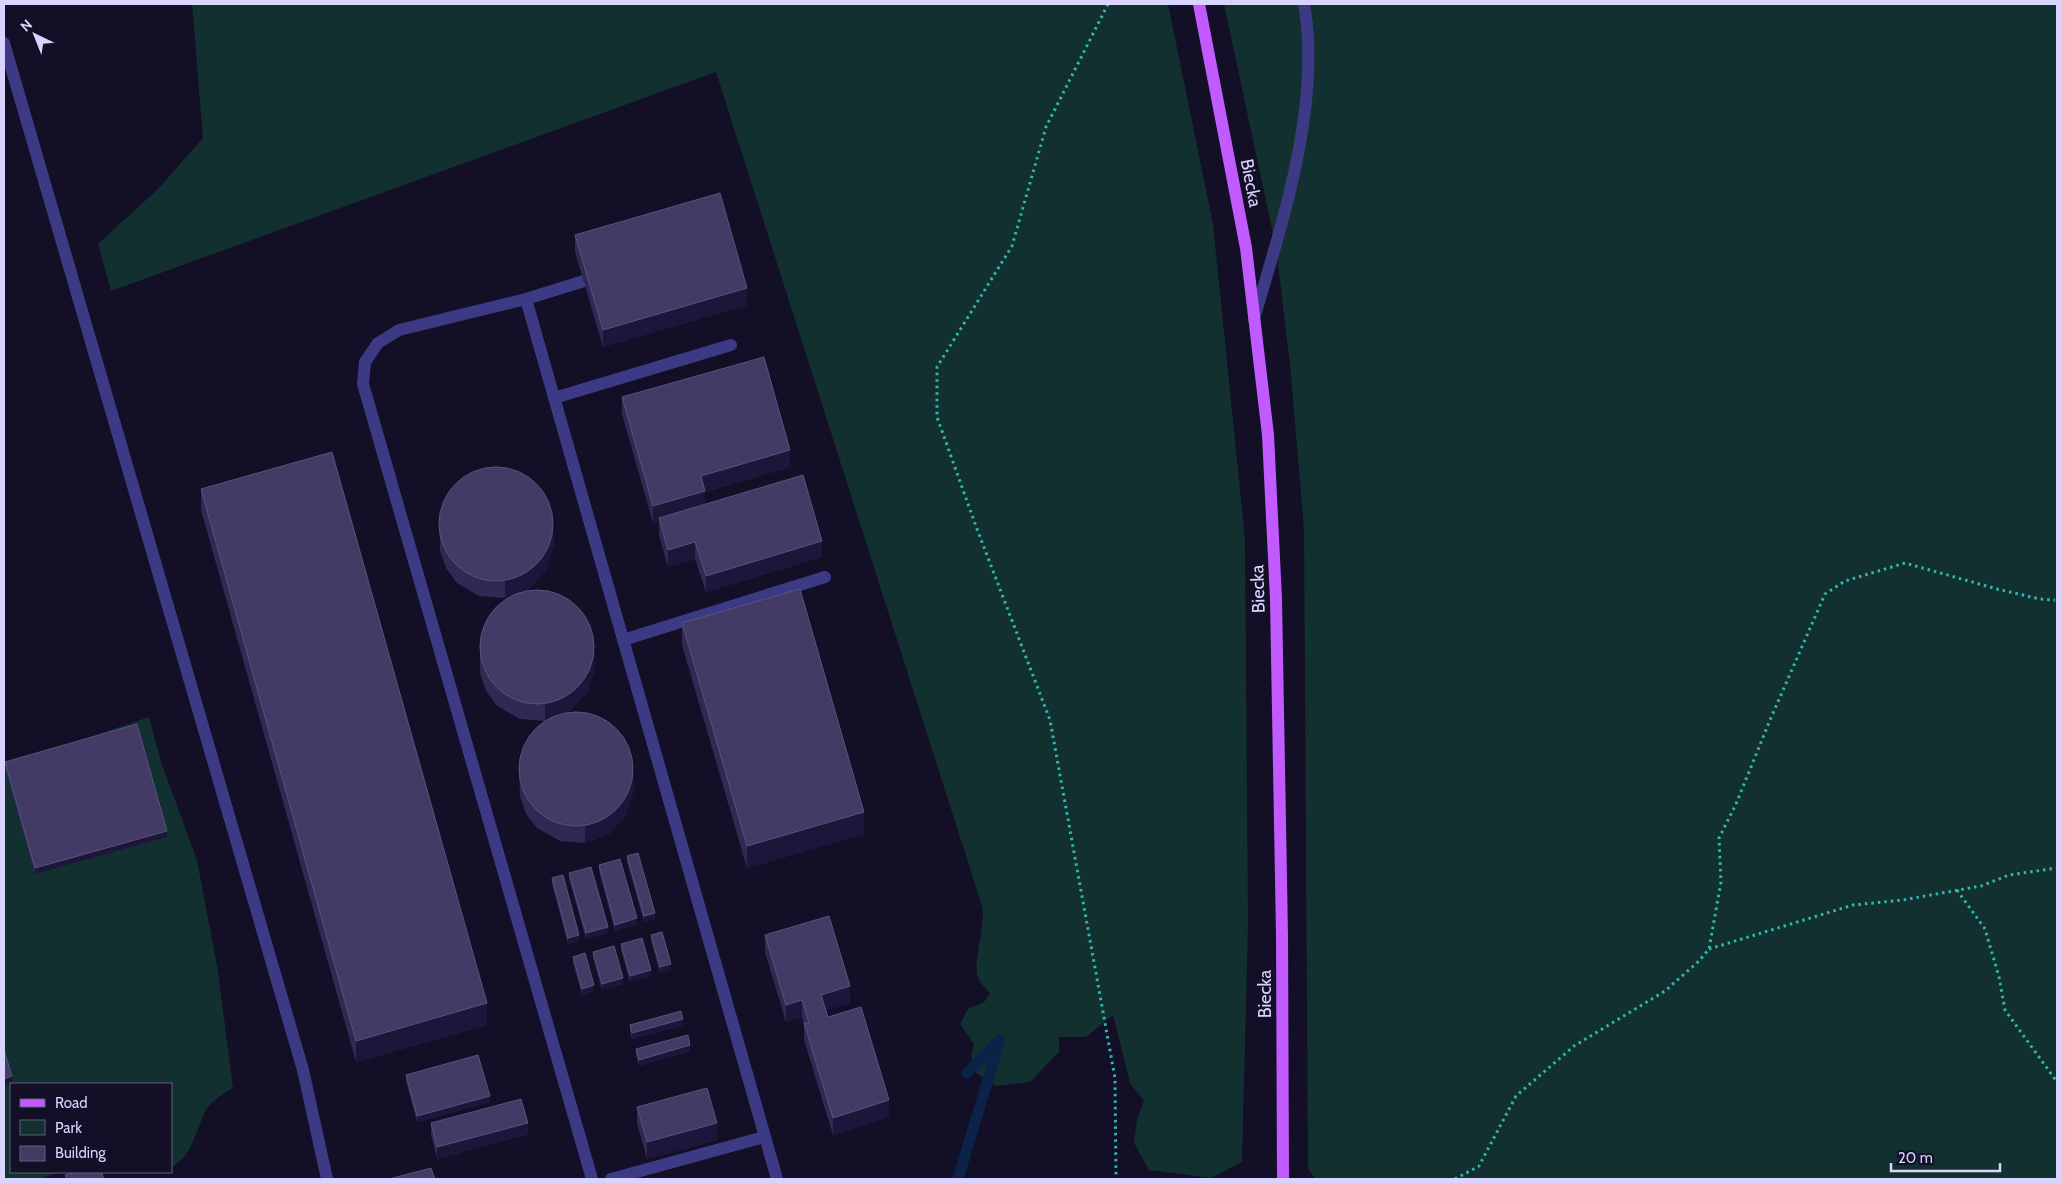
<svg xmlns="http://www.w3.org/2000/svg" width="2061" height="1183" viewBox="0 0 2061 1183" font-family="Cabin,sans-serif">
<rect width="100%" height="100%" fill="#130f26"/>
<path fill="#12302f" d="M 192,4 L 1168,4 L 1213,224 L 1245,539 L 1248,926 L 1242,1162 L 1211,1178 L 1149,1170 L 1134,1143 L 1137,1119 L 1144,1101 L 1130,1083 L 1113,1015 L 1086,1037 L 1059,1037 L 1059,1052 L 1030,1082 L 996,1086 L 976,1073 L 971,1056 L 974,1044 L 960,1024 L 968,1009 L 984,1002 L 990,994 C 987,989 980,983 978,978 C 972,963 986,927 982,906 L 716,72 L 111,291 L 98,244 L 159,188 L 203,138 Z
M 1224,4 L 2057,4 L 2057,1179 L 1315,1179 L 1308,1168 L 1304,529 L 1290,364 L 1276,248 Z
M 149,717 L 161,762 L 197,860 L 218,971 L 233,1088 C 225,1093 213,1100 208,1107 C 196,1126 193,1158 171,1167 L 171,1084 L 11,1084 L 11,1172 L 57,1172 L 42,1179 L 4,1179 L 4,766 Z"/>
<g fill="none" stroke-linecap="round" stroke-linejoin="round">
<path stroke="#0c2248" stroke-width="11" d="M 958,1179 L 1000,1040 L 967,1073"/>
<path stroke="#2fb8b0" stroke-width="3" stroke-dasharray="2.5 4" stroke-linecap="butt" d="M 1108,4 L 1046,127 L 1012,246 L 937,367 L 937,417 L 977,529 L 1050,720 L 1115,1078 L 1116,1179
M 1957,890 L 1985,929 L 1999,977 L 2005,1010 L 2057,1082
M 1709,949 L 1853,905 L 1903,900 L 1981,886 L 2009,875 L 2057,868
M 1455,1179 L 1479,1166 L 1516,1096 L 1574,1046 L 1665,991 L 1699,961 L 1709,949 L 1721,882 L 1719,838 L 1736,804 L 1770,720 L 1825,594 L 1845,581 L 1905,563 L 1997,589 L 2040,599 L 2055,600"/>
<path stroke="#3d3a85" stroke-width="12" d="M 526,299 L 584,281
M 1254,319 C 1282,223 1322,104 1304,4
M 554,398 L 731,345
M 623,640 L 825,577
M 592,1179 L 363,384 L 365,362 L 378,343 L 399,330 L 526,299 L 777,1179
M 611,1179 L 764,1137"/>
<path stroke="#3d3a85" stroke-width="12" d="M 4,43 L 303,1070 L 327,1179"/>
<path stroke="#c25bff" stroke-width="12" d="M 1199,4 L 1246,248 L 1268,435 L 1276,599 L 1282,935 L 1283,1179"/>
</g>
<path fill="#312854" d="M 575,235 L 747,305 L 603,347 L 575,252 Z
M 622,397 L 790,467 L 705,492 L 705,505 L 822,557 L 706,592 L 695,559 L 668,567 L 659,535 L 659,521 L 653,523 L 622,414 Z
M 201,489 L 487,1025 L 356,1062 L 201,510 Z
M 440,515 L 554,545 L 546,570 L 529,589 L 505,598 L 479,596 L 457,583 L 446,568 L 440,551 Z
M 682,623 L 864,834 L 747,868 L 682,645 Z
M 480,638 L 595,668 L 587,693 L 569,711 L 545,721 L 520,719 L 497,706 L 486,691 L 480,673 Z
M 519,760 L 634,790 L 626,815 L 609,834 L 585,843 L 560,841 L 537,828 L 526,814 L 520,796 Z
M 5,762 L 167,837 L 35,874 L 5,768 Z
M 627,856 L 655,919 L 644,922 L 627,862 Z
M 599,865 L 637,924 L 615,931 L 599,871 Z
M 569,873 L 608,933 L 586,939 L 569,879 Z
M 552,878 L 579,941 L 568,944 L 552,884 Z
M 651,935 L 671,970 L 660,973 L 651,941 Z
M 765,935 L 850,1003 L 826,1010 L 828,1017 L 889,1117 L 833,1135 L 804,1040 L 804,1026 L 802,1017 L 786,1022 L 765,952 Z
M 621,944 L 651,976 L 630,982 L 621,950 Z
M 593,952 L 623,984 L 602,990 L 593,958 Z
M 573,957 L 594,991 L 582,995 L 573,963 Z
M 630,1025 L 683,1025 L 632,1039 L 630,1031 Z
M 636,1049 L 690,1051 L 639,1066 L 636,1055 Z
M 406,1075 L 490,1102 L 417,1122 L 406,1081 Z
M 637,1107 L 717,1140 L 647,1159 L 637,1124 Z
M 431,1123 L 528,1134 L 437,1159 L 431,1135 Z"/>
<path fill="#1d163a" d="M 747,288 L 747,305 L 603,347 L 603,330 Z
M 790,450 L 790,467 L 705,492 L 705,508 L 659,518 L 659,521 L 653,523 L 653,506 L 701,476 Z
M 554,529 L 554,545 L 546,570 L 529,589 L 505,598 L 505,581 Z
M 822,541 L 822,557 L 706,592 L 706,576 Z
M 695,542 L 695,559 L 668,567 L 668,550 Z
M 595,651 L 595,668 L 587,693 L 569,711 L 545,721 L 545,704 Z
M 634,773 L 634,790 L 626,815 L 609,834 L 585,843 L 585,826 Z
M 864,812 L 864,834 L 747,868 L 747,846 Z
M 167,831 L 167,837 L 35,874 L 35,868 Z
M 655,913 L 655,919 L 644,922 L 644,916 Z
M 637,918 L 637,924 L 615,931 L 615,925 Z
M 608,927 L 608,933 L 586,939 L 586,933 Z
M 579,935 L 579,941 L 568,944 L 568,938 Z
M 671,964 L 671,970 L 660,973 L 660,967 Z
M 651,970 L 651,976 L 630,982 L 630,976 Z
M 623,978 L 623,984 L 602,990 L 602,984 Z
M 594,985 L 594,991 L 582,995 L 582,989 Z
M 850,986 L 850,1003 L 821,1012 L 821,995 Z
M 802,1000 L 802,1017 L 786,1022 L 786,1005 Z
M 487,1003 L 487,1025 L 356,1062 L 356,1041 Z
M 683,1019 L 683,1025 L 632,1039 L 632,1033 Z
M 690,1045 L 690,1051 L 639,1066 L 639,1060 Z
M 12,1076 L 12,1082 L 4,1085 L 4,1079 Z
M 490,1096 L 490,1102 L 417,1122 L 417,1116 Z
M 889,1100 L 889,1117 L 833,1135 L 833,1118 Z
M 528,1123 L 528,1134 L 437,1159 L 437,1147 Z
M 717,1123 L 717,1140 L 647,1159 L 647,1142 Z"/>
<path fill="#433a66" stroke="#5a527e" d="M 720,193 L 747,288 L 603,330 L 575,235 Z
M 764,357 L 790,450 L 701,476 L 705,491 L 653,506 L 622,397 Z
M 332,452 L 487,1003 L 356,1041 L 201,489 Z
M439 524a57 57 0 1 1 114 0a57 57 0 1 1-114 0Z
M 803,475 L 822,541 L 706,576 L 695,542 L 668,550 L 659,518 Z
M 800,589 L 864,812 L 747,846 L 682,623 Z
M480 647a57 57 0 1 1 114 0a57 57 0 1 1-114 0Z
M519 769a57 57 0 1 1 114 0a57 57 0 1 1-114 0Z
M 137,724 L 167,831 L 35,868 L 5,762 Z
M 638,853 L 655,913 L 644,916 L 627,856 Z
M 620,859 L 637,918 L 615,925 L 599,865 Z
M 591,867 L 608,927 L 586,933 L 569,873 Z
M 563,875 L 579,935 L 568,938 L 552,878 Z
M 829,916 L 850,986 L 821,995 L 828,1017 L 861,1007 L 889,1100 L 833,1118 L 804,1023 L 809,1023 L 802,1000 L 786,1005 L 765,935 Z
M 662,932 L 671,964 L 660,967 L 651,935 Z
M 642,938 L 651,970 L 630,976 L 621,944 Z
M 614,946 L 623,978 L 602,984 L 593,952 Z
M 585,953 L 594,985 L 582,989 L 573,957 Z
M 681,1011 L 683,1019 L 632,1033 L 630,1025 Z
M 688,1035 L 690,1045 L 639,1060 L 636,1049 Z
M 4,1050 L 12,1076 L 4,1079 Z
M 478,1055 L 490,1096 L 417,1116 L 406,1075 Z
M 707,1088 L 717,1123 L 647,1142 L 637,1107 Z
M 521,1099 L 528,1123 L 437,1147 L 431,1123 Z
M 431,1168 L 435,1179 L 389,1179 Z
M 75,1172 L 101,1172 L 104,1179 L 67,1179 L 65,1175 Z"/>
<g text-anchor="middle" stroke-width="5" stroke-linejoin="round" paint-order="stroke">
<g font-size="18" fill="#d9d4ff" stroke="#130f26">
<text transform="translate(1251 183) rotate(79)" y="6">Biecka</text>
<text transform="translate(1258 589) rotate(-92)" y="6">Biecka</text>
<text transform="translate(1265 994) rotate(-90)" y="6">Biecka</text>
</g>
</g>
<rect width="2061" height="1183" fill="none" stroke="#d9d4ff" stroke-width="10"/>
<rect x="10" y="1083" width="162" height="90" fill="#130f26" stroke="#625e7d"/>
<rect x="20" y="1099" width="25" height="8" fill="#c25bff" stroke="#625e7d"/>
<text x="55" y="1108" font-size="15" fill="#d9d4ff">Road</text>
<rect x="20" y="1120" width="25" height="15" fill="#12302f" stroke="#625e7d"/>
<text x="55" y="1133" font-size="15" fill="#d9d4ff">Park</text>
<rect x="20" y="1146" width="25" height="15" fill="#433a66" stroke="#625e7d"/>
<text x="55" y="1158" font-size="15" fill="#d9d4ff">Building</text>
<g transform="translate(35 35) rotate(317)" stroke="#130f26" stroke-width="4" paint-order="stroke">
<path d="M0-4L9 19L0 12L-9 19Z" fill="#d9d4ff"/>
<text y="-8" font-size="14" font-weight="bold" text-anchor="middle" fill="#d9d4ff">N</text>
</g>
<path d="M1891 1163v8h109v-8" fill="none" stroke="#d9d4ff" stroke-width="2.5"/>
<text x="1898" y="1163" font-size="15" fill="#d9d4ff" stroke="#130f26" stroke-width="4" paint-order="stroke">20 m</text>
</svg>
